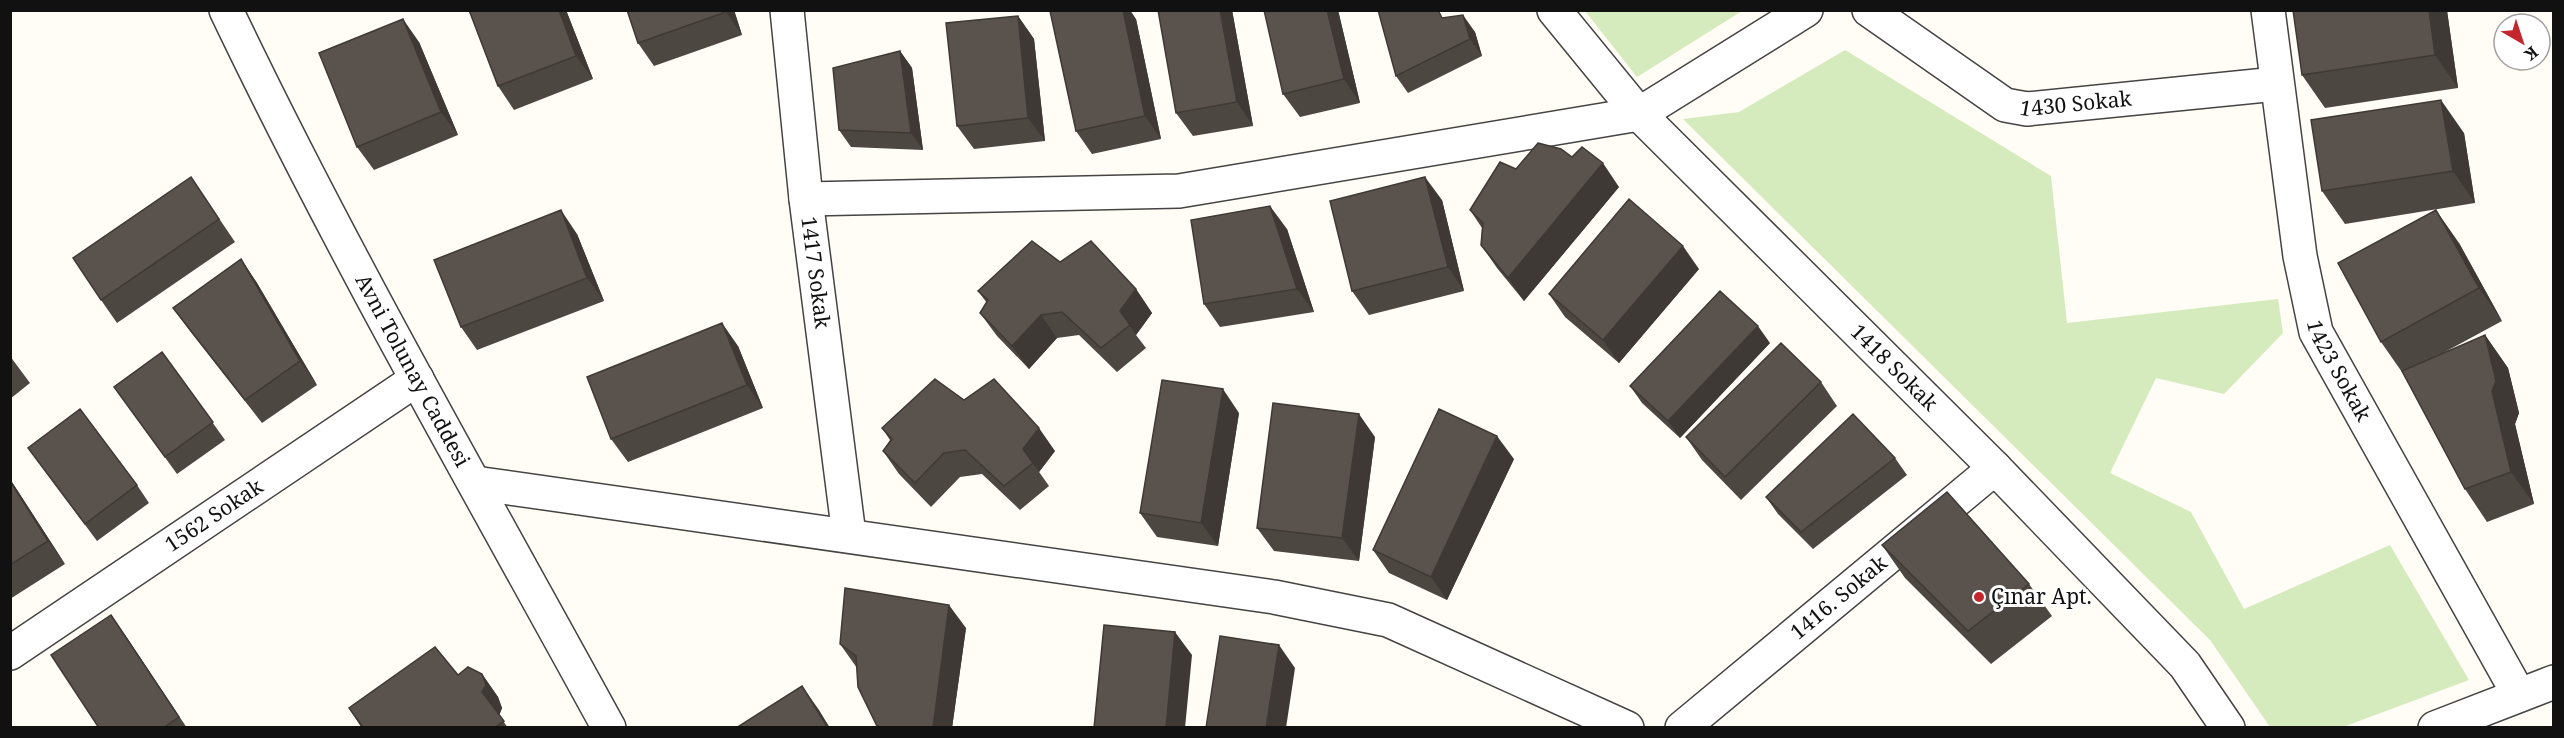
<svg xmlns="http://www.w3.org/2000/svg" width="2564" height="738" viewBox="0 0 2564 738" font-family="'Noto Serif',serif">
<rect width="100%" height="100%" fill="#fffdf5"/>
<path fill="#d5ebbd" d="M 1585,11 L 1742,11 L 1637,77 Z
M 1845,50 L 2051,176 L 2067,323 L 2278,299 L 2283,333 L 2224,394 L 2156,378 L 2110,473 L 2191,512 L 2244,609 L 2390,545 L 2469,680 L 2343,727 L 2270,727 L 2210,640 L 1683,119 L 1739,112 Z"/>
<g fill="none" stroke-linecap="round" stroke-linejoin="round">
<g stroke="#444" stroke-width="36">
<g id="minor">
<path id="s1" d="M 226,10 C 343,255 479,490 609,728"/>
<path id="s2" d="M 787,10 L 806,199 L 849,535"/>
<path id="s3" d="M 1554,10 L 1639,114 L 1995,468 L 2185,665 L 2228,728"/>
<path id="s4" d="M 1869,10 L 2005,105 L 2027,109 L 2276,84"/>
<path id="s5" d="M 2268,10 L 2300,256 L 2316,332 L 2519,695"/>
<path d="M 806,199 L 1179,191 L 1639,114 L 1806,10"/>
<path d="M 475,483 L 1274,597 L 1388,620 L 1627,728"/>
<path id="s6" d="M 10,653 L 417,379"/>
<path id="s7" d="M 1682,728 L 1995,468"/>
<path d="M 2435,728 L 2554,682"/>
</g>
</g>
<use href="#minor" stroke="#fff" stroke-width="33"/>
</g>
<path fill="#4d4742" d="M 566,10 L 593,79 L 514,110 L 498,86 Z
M 627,10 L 734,10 L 742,35 L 654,66 L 638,43 Z
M 1232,10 L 1253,126 L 1193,136 L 1176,113 Z
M 1338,10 L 1360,103 L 1300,117 L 1283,94 Z
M 2293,10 L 2447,10 L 2458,88 L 2325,108 L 2302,75 Z
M 1018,16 L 1034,39 L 1045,141 L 974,149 L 957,126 Z
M 1443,18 L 1475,32 L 1482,56 L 1408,93 L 1396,76 Z
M 1136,19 L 1161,139 L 1092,154 L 1076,131 Z
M 419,42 L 458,135 L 374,170 L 357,147 Z
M 900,51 L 912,68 L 923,150 L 851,147 L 839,130 Z
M 2464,133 L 2475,203 L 2345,224 L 2322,191 Z
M 1572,157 L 1619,187 L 1524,301 L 1497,268 L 1481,245 L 1482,228 L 1470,210 L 1516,169 Z
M 191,177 L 235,242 L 117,323 L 101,300 Z
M 1442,200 L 1464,291 L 1369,315 L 1352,291 Z
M 1287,229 L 1314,312 L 1220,327 L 1204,304 Z
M 577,234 L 604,301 L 477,350 L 461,327 Z
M 2459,243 L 2502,321 L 2443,353 L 2485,335 L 2508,368 L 2519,413 L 2515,424 L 2534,504 L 2487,522 L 2465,489 L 2404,375 L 2381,342 Z
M 241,259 L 257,283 L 317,385 L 262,423 L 190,331 L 173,308 Z
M 1060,262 L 1136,289 L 1152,313 L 1136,335 L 1146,348 L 1117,372 L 1079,335 L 1057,338 L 1029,369 L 997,336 L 980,313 L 987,303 L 978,291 Z
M 1699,269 L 1619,363 L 1565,317 L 1549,294 Z
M 1770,343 L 1680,438 L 1642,403 L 1630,386 Z
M 738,346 L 763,408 L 628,462 L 611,439 Z
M 162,352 L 225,440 L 177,474 L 114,387 Z
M 10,356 L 30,383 L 10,399 Z
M 1821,382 L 1837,406 L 1741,500 L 1702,460 L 1686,437 Z
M 964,400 L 1055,451 L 1039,472 L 1049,486 L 1020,510 L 982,474 L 960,477 L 931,507 L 899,474 L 883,451 L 890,440 L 882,428 Z
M 1239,413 L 1218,546 L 1157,537 L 1140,513 Z
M 1375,437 L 1359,561 L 1274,551 L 1257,528 Z
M 28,448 L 137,485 L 149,503 L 97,541 Z
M 1895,458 L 1907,475 L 1813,549 L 1778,514 L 1766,497 Z
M 1514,459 L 1447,600 L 1389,573 L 1373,550 Z
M 10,479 L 65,564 L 10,599 Z
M 1882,545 L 2029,584 L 2052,616 L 1991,664 L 1905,578 Z
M 111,615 L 127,638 L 187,728 L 99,728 Z
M 966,628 L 952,728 L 878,728 L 857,668 L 840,644 Z
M 482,674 L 498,697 L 502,708 L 499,715 L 508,728 L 360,728 L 361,727 L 349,708 L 458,675 Z"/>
<path fill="#3f3936" d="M 559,10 L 566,10 L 593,79 L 576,56 Z
M 726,10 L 734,10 L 742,35 L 726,12 Z
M 1123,10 L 1130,10 L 1136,19 L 1161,139 L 1145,116 Z
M 1220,10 L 1232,10 L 1253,126 L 1237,102 Z
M 1327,10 L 1338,10 L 1360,103 L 1344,79 Z
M 2429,10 L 2447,10 L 2447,11 L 2458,88 L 2435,55 Z
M 1463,15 L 1475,32 L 1482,56 L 1470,39 Z
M 1018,16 L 1034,39 L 1045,141 L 1028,118 Z
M 403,19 L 419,42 L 458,135 L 441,112 Z
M 900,51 L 912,68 L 923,150 L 911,133 Z
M 2441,100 L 2464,133 L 2475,203 L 2453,171 Z
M 1603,163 L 1619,187 L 1524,301 L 1508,278 Z
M 1425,177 L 1442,200 L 1464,291 L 1448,267 Z
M 1270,206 L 1287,229 L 1314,312 L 1297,289 Z
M 561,210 L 577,234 L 604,301 L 587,278 Z
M 2436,210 L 2459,243 L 2502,321 L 2479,288 Z
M 1683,246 L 1699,269 L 1619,363 L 1603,340 Z
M 241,259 L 257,283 L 317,385 L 300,361 Z
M 1136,289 L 1152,313 L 1136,335 L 1120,311 Z
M 1041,315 L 1057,338 L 1029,369 L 1012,346 Z
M 722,323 L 738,346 L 763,408 L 747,385 Z
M 1758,326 L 1770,343 L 1680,438 L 1668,421 Z
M 2485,335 L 2508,368 L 2519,413 L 2515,424 L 2534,504 L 2511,472 L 2492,391 Z
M 1223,389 L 1239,413 L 1218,546 L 1201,523 Z
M 1359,414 L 1375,437 L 1359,561 L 1342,538 Z
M 1039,428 L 1055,451 L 1039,472 L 1049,486 L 1023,449 Z
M 1497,436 L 1514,459 L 1447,600 L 1431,577 Z
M 10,479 L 65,564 L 48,541 L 10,481 Z
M 949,605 L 966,628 L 952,728 L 933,728 Z
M 111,615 L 127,638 L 187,728 Z
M 1175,632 L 1192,655 L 1185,728 L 1166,728 Z
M 1279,645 L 1295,668 L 1286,728 L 1266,728 Z
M 482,674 L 498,697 L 502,708 L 499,716 L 482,692 Z
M 802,686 L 819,710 L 830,728 L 828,728 Z"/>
<path fill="#5a524d" stroke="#3f3936" stroke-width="1.5" d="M 469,10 L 559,10 L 576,56 L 498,86 Z
M 627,10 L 726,10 L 726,12 L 638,43 Z
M 1123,10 L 1145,116 L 1076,131 L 1050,11 Z
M 1158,10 L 1220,10 L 1237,102 L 1176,113 Z
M 1264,10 L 1327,10 L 1344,79 L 1283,94 Z
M 1378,10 L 1438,10 L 1442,18 L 1463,15 L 1470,39 L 1396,76 Z
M 2293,10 L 2429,10 L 2435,55 L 2302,75 Z
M 1018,16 L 1028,118 L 957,126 L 946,23 Z
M 403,19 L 441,112 L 357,147 L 319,53 Z
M 900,51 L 911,133 L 839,130 L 833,68 Z
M 2441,100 L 2453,171 L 2322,191 L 2311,120 Z
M 1538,143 L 1561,149 L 1572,157 L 1582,147 L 1603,163 L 1508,278 L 1481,245 L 1483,223 L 1470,210 L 1500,162 L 1516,169 Z
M 191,177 L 219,219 L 101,300 L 73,258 Z
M 1425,177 L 1448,267 L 1352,291 L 1330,201 Z
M 1629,199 L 1683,246 L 1603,340 L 1549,294 Z
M 1270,206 L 1297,289 L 1204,304 L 1191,220 Z
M 561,210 L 587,278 L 461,327 L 434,260 Z
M 2436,210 L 2479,288 L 2381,342 L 2338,263 Z
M 1032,241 L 1060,262 L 1091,241 L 1136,289 L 1120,311 L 1130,325 L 1101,348 L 1062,312 L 1041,315 L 1012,346 L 980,313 L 988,300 L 978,291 Z
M 241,259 L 300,361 L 245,400 L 173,308 Z
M 1720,291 L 1758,326 L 1668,421 L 1630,386 Z
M 722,323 L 747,385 L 611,439 L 587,377 Z
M 2485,335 L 2496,381 L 2492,391 L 2511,472 L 2465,489 L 2402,371 Z
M 1781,343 L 1821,382 L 1725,477 L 1686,437 Z
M 162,352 L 213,422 L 165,457 L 114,387 Z
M 935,379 L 964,400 L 994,379 L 1039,428 L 1023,449 L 1033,463 L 1004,486 L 965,450 L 944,453 L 915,483 L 883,451 L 892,439 L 882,428 Z
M 1162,380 L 1223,389 L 1201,523 L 1140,513 Z
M 1273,403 L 1359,414 L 1342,538 L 1257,528 Z
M 80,409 L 137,485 L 85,524 L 28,448 Z
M 1439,409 L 1497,436 L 1431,577 L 1373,550 Z
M 1853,414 L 1895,458 L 1801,532 L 1766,497 Z
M 10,481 L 48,541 L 10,565 Z
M 1947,492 L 2029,584 L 1968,631 L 1882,545 Z
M 845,588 L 949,605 L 933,728 L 884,728 L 877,726 L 858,687 L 856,656 L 840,644 Z
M 111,615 L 179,717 L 163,728 L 99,728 L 51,655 Z
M 1104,625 L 1175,632 L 1166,728 L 1094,728 Z
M 1220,636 L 1279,645 L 1266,728 L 1206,728 Z
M 435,647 L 458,675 L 468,667 L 482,674 L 486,685 L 482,692 L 504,721 L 494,728 L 360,728 L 362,726 L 349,708 Z
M 802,686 L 828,728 L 736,728 Z"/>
<circle fill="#c4262e" stroke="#fff" stroke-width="2" cx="1979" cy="597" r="6"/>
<g text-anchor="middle" stroke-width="6" stroke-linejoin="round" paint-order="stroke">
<g font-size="21" fill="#111" stroke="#fff">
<text dy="7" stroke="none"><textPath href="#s4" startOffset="237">1430 Sokak</textPath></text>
<text dy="7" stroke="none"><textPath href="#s2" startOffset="264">1417 Sokak</textPath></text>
<text dy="7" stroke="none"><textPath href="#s3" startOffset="494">1418 Sokak</textPath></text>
<text dy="7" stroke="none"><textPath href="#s1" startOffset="406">Avni Tolunay Caddesi</textPath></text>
<text dy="7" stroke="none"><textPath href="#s5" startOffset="370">1423 Sokak</textPath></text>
<text dy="7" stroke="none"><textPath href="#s6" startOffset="246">1562 Sokak</textPath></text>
<text dy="7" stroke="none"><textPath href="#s7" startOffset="204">1416. Sokak</textPath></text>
</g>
<g font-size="21" fill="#111" stroke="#fff" text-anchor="start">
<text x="1991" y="604">Çınar Apt.</text>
</g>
</g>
<rect width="2564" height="738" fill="none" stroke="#111111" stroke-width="24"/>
<g transform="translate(2522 42) rotate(141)"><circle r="28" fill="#ffffff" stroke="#a0a0a0" stroke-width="1.5"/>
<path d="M0-4.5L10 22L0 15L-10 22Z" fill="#c4262e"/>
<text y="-9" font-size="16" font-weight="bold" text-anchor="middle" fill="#111111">K</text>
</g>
</svg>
